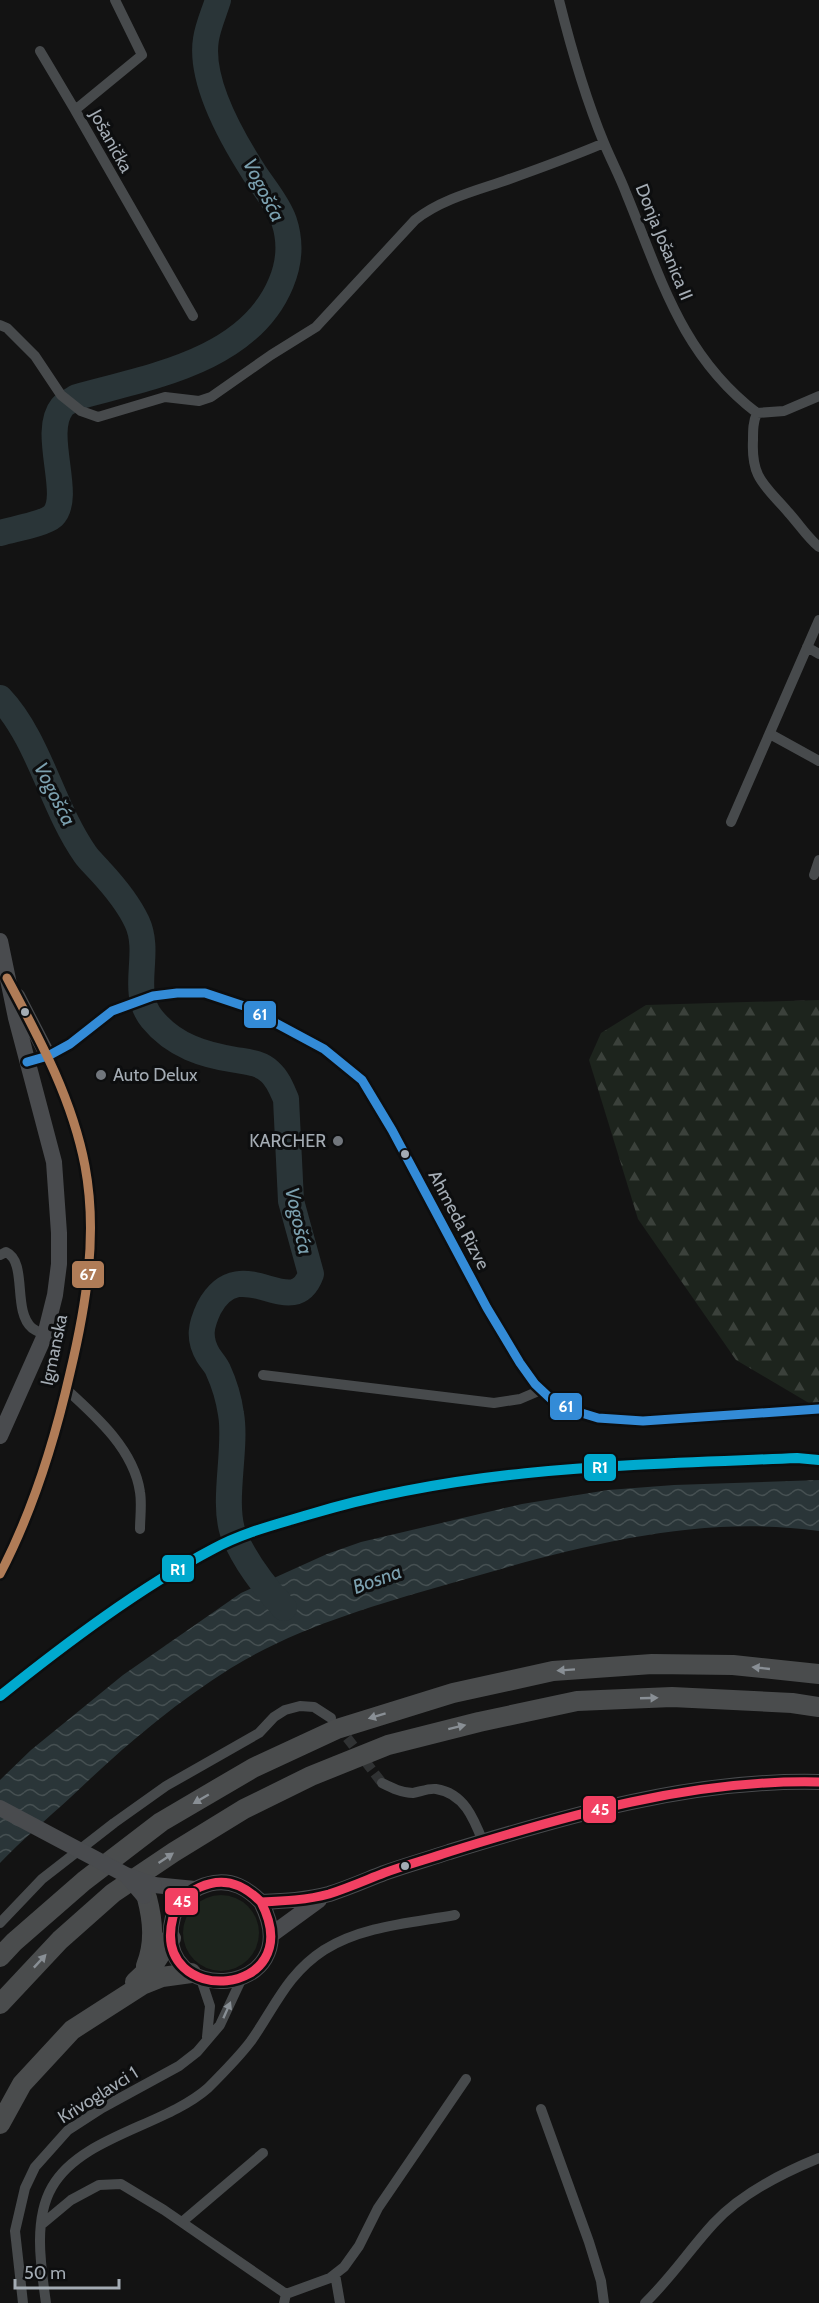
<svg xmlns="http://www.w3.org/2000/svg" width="819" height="2303" viewBox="0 0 819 2303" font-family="Cabin,sans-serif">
<defs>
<pattern id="forest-firs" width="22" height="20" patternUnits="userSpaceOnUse" patternTransform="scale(1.5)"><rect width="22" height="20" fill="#1d241d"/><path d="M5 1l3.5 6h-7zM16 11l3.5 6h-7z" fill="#3b413b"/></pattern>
<pattern id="water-waves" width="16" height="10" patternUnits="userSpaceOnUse" patternTransform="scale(1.5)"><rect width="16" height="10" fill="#2a3538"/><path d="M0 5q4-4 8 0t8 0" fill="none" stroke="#465052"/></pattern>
</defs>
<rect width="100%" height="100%" fill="#131313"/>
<path fill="#1d241d" d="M183 1933a38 38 0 1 1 76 0a38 38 0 1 1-76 0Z"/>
<path fill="url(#forest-firs)" d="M 819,1000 L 819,1409 L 736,1360 L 638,1219 L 589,1060 L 601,1033 L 646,1005 Z"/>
<path fill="url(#water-waves)" d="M 819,1480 L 819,1531 C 693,1513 565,1550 445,1585 C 372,1606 296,1628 231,1668 C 172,1705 121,1749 71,1797 C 47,1819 22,1840 0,1863 L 0,1780 L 31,1750 L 123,1675 L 241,1593 L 327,1554 L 361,1542 L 522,1504 L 608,1490 L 674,1485 Z"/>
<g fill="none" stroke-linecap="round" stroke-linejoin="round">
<path stroke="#2a3538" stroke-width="26" d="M 0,533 C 13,529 44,524 53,516 C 73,496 41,433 62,407 C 65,403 72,400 77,397 C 149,377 249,361 281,283 C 289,264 291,242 284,221 C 278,204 265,189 255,174 C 233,140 199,82 206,39 C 208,26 214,13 218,0
M 0,698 C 39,739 52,807 85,854 C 89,860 95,865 100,871 C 113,885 129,905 137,922 C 152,954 129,991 152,1019 C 174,1046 204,1055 236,1060 C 248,1062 261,1063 270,1072 C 278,1079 282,1090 286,1099 L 291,1201 L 311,1274 C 292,1325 241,1248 209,1308 C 201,1325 198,1338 208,1355 C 211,1360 216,1365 218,1370 C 224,1383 229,1400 231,1414 C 237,1448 222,1501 233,1533 C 245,1562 263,1585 284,1608"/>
<path stroke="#303233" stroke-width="10" stroke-dasharray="10 5" stroke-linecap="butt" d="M 338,1726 L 382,1783"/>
<path stroke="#474a4c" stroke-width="10" d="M 115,0 L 142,55 L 75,110 L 193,316
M 559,0 C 571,48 585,97 604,143 C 611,160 620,177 626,193 C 661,278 681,355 757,413 L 784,411 L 819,396
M 40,51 L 75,110
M 0,325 L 7,328 L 35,356 L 61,395 L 81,411 L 98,417 L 165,397 L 199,401 L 211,397 L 271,355 L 316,327 L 415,220 C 440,200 474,191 504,181 C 538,169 571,157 604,143
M 757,413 C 753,422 753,430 753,440 C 751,479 765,485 788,512 C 799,524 807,537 819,547
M 807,647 L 819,654
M 770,734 L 819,761
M 731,822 L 819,620
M 814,875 L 819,860
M 27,1062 L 48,1056 L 70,1044 L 112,1011 L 153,996 L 177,993 L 205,993 L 244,1006 L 324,1049 L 362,1080 L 392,1130 L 487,1308 L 520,1363 L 535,1384 L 551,1399 L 575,1411 L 598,1418 L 643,1421 L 819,1409
M 0,1255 L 6,1252 C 28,1262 12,1311 32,1328 C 36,1331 41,1333 45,1335
M 263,1375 L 494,1403 L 520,1399 L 541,1390
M 66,1389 C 97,1417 134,1450 140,1492 C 142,1504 140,1518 140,1529
M 0,1574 C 32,1512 53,1445 69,1377 C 85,1308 96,1240 85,1169 C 79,1130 63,1092 48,1056
M 382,1783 C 392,1788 402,1793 413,1793 C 420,1792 428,1788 436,1789 C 464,1793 474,1819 483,1842
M 0,1923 L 42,1879 L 114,1823 L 166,1786 L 259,1733 L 274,1717 L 285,1710 L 300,1706 L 314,1707 L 331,1718
M 201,1979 L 210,2006 L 207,2037
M 541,2109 L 589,2242 L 601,2281 L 604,2303
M 182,2222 L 263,2153
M 41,2225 L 71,2200 L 99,2185 L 121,2184 L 164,2210 L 286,2294
M 335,2274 L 340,2303
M 23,2303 L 15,2231 L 25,2188 L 35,2167 L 68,2130 L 102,2108 L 179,2066 L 197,2052 L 220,2025 L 242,1978
M 46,2303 C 41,2267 33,2220 52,2187 C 81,2136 165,2126 208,2088 C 222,2074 239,2057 251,2041 C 275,2007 287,1974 324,1950 C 362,1926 411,1923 455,1915
M 284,2303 L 286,2294 L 330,2278 L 344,2267 L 359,2246 L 378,2208 L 466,2079
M 645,2303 C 671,2278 690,2249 714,2223 C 742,2193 782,2173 819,2158"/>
<path stroke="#494b4e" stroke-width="16" d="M 0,941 L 16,1018 L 54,1162 L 59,1233 L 59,1264 L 55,1295 L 45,1335 L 0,1436
M 17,996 L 48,1056
M 154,1885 L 195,1889
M 261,1902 C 311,1999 149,2010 173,1917 C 181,1890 214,1875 239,1886 C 248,1890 254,1895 261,1902 C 284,1901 307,1900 329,1894 C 348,1888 366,1880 384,1873 C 406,1865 428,1859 449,1852 C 569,1815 692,1779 819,1782
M 271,1935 L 319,1900"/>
<path stroke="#4a4c4d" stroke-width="20" d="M 0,1957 L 14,1942 L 84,1881 L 161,1822 L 253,1768 L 337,1729 L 453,1693 L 553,1671 L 652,1664 L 733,1665 L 819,1674
M 146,1966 C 155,1943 153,1921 147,1898
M 135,1982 L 154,1964 L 171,1938
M 0,2004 L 60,1940 L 113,1893 L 174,1852 L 244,1809 L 311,1776 L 388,1745 L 479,1722 L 577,1701 L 672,1697 L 792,1703 L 819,1707
M 0,2124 L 22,2084 L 72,2030 L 142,1985 L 162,1977 L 191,1973"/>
<path stroke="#494b4e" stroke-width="16" d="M 0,1808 L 126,1875 L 154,1885
M 127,1876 L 144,1896"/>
<g stroke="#0d0e0f" stroke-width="14">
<path id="bus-1" d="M 27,1062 L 48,1056 L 70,1044 L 112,1011 L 153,996 L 177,993 L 205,993 L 244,1006 L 324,1049 L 362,1080 L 392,1130 L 487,1308 L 520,1363 L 535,1384 L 551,1399 L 575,1411 L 598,1418 L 643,1421 L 819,1409"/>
</g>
<g stroke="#0d0e0f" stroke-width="14">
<path id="bus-2" d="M 261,1902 C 311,1999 149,2010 173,1917 C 181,1890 214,1875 239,1886 C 248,1890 254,1895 261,1902 C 284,1901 307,1900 329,1894 C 348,1888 366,1880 384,1873 C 406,1865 428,1859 449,1852 C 569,1815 692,1779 819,1782"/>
</g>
<g stroke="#0d0e0f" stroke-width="14">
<path id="bus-3" d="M 0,1574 C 33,1511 54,1443 70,1373 C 86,1306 98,1235 85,1166 C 72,1098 39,1038 7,978"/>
</g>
<use href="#bus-1" stroke="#338bd7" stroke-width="9"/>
<use href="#bus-2" stroke="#f24062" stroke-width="9"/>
<use href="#bus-3" stroke="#b07c57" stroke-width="9"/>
<g stroke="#0d0e0f" stroke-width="15">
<path id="rail-1" d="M 0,1696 C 65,1644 139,1588 213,1549 C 244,1532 278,1524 311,1514 C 471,1466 633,1465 797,1458 L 819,1460"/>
</g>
<use href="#rail-1" stroke="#00a9ce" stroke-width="10"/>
</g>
<defs><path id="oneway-solid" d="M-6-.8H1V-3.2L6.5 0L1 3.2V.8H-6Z" transform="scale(1.5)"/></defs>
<g fill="#898f95">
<use href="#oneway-solid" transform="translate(761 1668) rotate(-174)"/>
<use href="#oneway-solid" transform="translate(566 1670) rotate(176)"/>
<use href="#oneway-solid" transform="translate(649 1698) rotate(-2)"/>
<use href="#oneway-solid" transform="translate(377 1716) rotate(163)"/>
<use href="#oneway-solid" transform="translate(457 1727) rotate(-14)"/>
<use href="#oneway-solid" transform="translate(201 1799) rotate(150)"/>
<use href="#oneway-solid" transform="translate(166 1858) rotate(-34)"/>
<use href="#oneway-solid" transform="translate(40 1961) rotate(-47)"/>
</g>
<use fill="#888f95" href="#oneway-solid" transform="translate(227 2010) rotate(-66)"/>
<g fill="#a4acb4" stroke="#0d0e0f" stroke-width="2">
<circle cx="25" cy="1012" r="5"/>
<circle cx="405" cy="1154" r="5"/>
<circle cx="405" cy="1866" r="5"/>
</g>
<g fill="#71767c" stroke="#0d0e0f" stroke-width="2">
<circle cx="101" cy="1075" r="6"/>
<circle cx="338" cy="1141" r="6"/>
</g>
<g text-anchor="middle" stroke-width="6" stroke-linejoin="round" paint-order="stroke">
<g font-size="18" fill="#a4acb4" stroke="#0d0e0f">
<text transform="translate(111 141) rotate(61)" y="6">Jošanička</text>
<text transform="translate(664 242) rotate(68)" y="6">Donja Jošanica II</text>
<text transform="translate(459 1220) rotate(62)" y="6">Ahmeda Rizve</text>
<text transform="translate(54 1350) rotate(-78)" y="6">Igmanska</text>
<text transform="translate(98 2095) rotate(-32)" y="6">Krivoglavci 1</text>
</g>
<g font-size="18" fill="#a4acb4" stroke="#0d0e0f" text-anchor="start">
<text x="113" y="1081">Auto Delux</text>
<text x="326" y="1147" text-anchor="end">KARCHER</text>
</g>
<g font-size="20" font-style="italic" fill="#7ba0af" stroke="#0d0e0f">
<text transform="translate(264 190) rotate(63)" y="7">Vogošća</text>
<text transform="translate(55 794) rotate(63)" y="7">Vogošća</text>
<text transform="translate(299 1221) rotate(78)" y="7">Vogošća</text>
<text transform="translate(377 1579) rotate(-20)" y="7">Bosna</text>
</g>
</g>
<g stroke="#0d0e0f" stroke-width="2">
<rect x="243" y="1000" width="34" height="29" rx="6" fill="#338bd7"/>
<rect x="71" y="1260" width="34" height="29" rx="6" fill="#b07c57"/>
<rect x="549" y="1392" width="34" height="29" rx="6" fill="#338bd7"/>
<rect x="583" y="1453" width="34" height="29" rx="6" fill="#00a9ce"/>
<rect x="161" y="1554" width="34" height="29" rx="6" fill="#00a9ce"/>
<rect x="582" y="1795" width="35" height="29" rx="6" fill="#f24062"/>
<rect x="164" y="1887" width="35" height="29" rx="6" fill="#f24062"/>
</g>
<g font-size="16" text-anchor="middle" font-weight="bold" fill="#fff">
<text x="260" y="1020">61</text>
<text x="88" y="1280">67</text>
<text x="566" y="1412">61</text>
<text x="600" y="1473">R1</text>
<text x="178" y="1575">R1</text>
<text x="600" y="1815">45</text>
<text x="182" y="1907">45</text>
</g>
<path d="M15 2279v9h104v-9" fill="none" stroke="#a4acb4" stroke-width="3"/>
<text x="24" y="2279" font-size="18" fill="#a4acb4" stroke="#0d0e0f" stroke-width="4.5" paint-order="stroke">50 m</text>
</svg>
